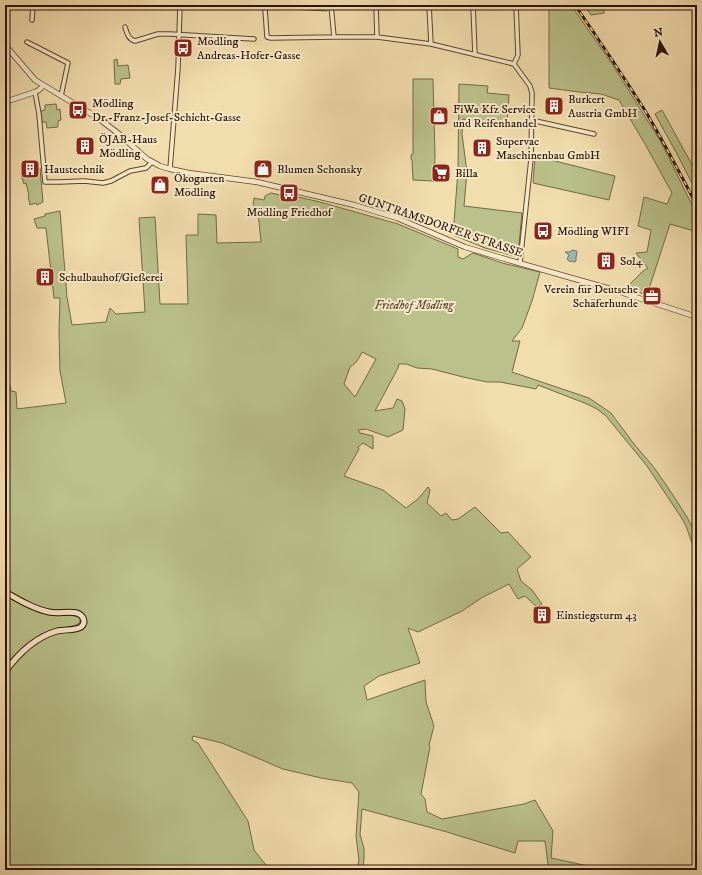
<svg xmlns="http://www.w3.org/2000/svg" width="702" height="875" viewBox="0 0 702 875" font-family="'IM FELL DW Pica',serif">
<rect width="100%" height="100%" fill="#f2ddad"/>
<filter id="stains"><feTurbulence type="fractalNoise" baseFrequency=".005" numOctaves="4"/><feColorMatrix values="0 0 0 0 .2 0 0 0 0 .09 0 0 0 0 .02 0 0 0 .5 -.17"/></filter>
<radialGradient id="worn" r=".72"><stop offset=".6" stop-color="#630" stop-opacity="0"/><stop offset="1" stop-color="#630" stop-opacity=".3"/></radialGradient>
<path fill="#bac18a" stroke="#726a45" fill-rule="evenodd" d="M 218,5 L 326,5 L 327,11 Z
M 549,5 L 571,5 L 612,64 L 661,142 L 697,215 L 697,237 L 694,231 L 670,224 L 647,295 L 626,288 L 642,272 L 648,268 L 636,253 L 647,252 L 651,230 L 638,226 L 644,197 L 667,204 L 672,193 L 645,144 L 619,100 L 601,94 L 579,92 L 549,88 Z
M 584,5 L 603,5 L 604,13 L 591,15 Z
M 117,59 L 118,66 L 128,65 L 130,78 L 121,79 L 120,84 L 115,84 L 114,60 Z
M 413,79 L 433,79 L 435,156 L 434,181 L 413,180 L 412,160 L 411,159 L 411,155 L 413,154 Z
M 459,84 L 488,86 L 487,93 L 509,95 L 507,123 L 463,119 L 462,134 L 467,172 L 464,206 L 522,213 L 518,255 L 517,256 L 514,256 L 485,248 L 453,235 L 458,171 Z
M 56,104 L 57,110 L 60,109 L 61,120 L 58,121 L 58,127 L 47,128 L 46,122 L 42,122 L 41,111 L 45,110 L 45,105 Z
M 662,110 L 697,174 L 697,193 L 677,154 L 655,114 Z
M 535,156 L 615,176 L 609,200 L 533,183 Z
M 40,168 L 43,202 L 37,205 L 36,203 L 30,205 L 28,196 L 29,195 L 26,183 L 24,184 L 21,174 Z
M 271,193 L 280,195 L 281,193 L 320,202 L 398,224 L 458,249 L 458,257 L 463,259 L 473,253 L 502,263 L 540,272 L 532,301 L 522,328 L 512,341 L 520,341 L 512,372 L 589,398 L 611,413 L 634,444 L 652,465 L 667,486 L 687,517 L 697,536 L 697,557 L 686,526 L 681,517 L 647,466 L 606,416 L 597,409 L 587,404 L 538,385 L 536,389 L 500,382 L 487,382 L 463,377 L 432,369 L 417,368 L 406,364 L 399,364 L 398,368 L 375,411 L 393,408 L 397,399 L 402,401 L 405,409 L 403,430 L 388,437 L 366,429 L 358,430 L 360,433 L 373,436 L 373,449 L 363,443 L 358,447 L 359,449 L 344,476 L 383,490 L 406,508 L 418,499 L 428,487 L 430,490 L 427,503 L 441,516 L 446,513 L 452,520 L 458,519 L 475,507 L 501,533 L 508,532 L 531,557 L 517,569 L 521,581 L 532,590 L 542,604 L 537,607 L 525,596 L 518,599 L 509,584 L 483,597 L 462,611 L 418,632 L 408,628 L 420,663 L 379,676 L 364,686 L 367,700 L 425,680 L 426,702 L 434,726 L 429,745 L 430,747 L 421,794 L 425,799 L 427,812 L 442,819 L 524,804 L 535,800 L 553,831 L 551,858 L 607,870 L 560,870 L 552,868 L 548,864 L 545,841 L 518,841 L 515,853 L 447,832 L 362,809 L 360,835 L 364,848 L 364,858 L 363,870 L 357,870 L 359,860 L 356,836 L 359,792 L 352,783 L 321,778 L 283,769 L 222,743 L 193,736 L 192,740 L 198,743 L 248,821 L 254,850 L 265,864 L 273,870 L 5,870 L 5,675 C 16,658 39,638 59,633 C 66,631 78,631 83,628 C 89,624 86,613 79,611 C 73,608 65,612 58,611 C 39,610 22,599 5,590 L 5,359 L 11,391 L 16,392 L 17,409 L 66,403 L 60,371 L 59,332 L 60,298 L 54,298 L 46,228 L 37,228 L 34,219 L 45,216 L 45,214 L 60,211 L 67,297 L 72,325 L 106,322 L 110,308 L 116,314 L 145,312 L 139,218 L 155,217 L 160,304 L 188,304 L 186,235 L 198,235 L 198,214 L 216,215 L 217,243 L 261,242 L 258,212 L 253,204 L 254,198 L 264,200 L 265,196 ZM 362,352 L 376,359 L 355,397 L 344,384 L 350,367 C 357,363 359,358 362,352 Z
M 5,595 C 18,601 31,610 46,614 C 57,617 69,612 80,618 L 80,622 C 75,628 64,627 56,629 C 35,635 18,649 5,666 Z"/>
<path fill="#9dbab2" stroke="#6f776b" d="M 572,250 L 577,251 L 576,258 L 576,261 L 575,262 L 569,261 L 567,259 L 569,255 L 565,252 L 570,252 Z"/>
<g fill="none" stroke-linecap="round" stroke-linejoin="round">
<g stroke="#5c452b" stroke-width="5.5">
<path id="minor" d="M 331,5 L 334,37
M 376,5 L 377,37
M 429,5 L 431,44
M 473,5 L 475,55
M 265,9 L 267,37 L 271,38 L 334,37 L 377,37 L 431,44 L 514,64 L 530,86 L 532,93 L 531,159 L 520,263
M 32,20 L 33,6 L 34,5
M 125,27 C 127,33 128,39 135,41 L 158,34 L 170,34 L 254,39
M 27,42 L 68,63 L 61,96
M 514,64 L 518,55 L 516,5
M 35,92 L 39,114 L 45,182 L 60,182 L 84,181 L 103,183 L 111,181 L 130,171 L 146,168 L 152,162
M 531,120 L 594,134
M 170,169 L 178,68 L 180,5"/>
</g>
<g stroke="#5c452b" stroke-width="6">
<path id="tertiary" d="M 5,45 L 35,80 L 98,118 L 119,134 L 147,159 L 160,166 L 170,169 L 189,173 L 257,182 L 354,205 L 397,218 L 465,247 L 498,257 L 614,290 L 697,317
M 5,102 L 35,92 L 39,90 L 43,86"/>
</g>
<g stroke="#2a1200" stroke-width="7">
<path id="secondary" d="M 5,592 C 19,600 34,609 49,612 C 58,614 68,611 77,613 C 83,615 87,622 81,627 C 75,631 64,629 57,631 C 36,637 18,654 5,672"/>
</g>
<use href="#minor" stroke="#f7e9ca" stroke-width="3.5"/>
<use href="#tertiary" stroke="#f7e9ca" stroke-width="4.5"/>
<use href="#secondary" stroke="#f7e9ca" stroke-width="5"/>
<g stroke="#2a1200" stroke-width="3">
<path id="rail" d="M 575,5 C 599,40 623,76 646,112 C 664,143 681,175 697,206"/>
</g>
<use href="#rail" stroke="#f7e9ca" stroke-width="1.5" stroke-dasharray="4.5" stroke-linecap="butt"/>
</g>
<defs>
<g id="bus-square" transform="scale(1)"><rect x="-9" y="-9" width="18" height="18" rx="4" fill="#8f2418" stroke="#f7e9ca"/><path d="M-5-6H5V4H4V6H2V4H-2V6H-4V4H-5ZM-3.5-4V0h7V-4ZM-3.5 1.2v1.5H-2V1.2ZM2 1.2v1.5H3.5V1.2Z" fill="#fff"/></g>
<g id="building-square" transform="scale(1)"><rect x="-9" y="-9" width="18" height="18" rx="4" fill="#8f2418" stroke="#f7e9ca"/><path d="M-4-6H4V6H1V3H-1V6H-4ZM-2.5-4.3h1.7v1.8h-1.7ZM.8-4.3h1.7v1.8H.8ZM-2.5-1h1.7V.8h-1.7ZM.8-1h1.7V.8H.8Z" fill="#fff"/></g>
<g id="shop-square" transform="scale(1)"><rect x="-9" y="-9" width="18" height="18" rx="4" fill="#8f2418" stroke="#f7e9ca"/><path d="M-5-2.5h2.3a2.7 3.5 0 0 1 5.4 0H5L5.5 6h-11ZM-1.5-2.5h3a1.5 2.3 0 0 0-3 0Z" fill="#fff"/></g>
<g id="supermarket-square" transform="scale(1)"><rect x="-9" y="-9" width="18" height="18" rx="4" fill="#8f2418" stroke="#f7e9ca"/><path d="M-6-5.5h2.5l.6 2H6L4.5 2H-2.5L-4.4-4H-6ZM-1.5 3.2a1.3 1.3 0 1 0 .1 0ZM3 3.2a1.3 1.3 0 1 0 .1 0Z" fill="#fff"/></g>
<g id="office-square" transform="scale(1)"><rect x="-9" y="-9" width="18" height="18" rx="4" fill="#8f2418" stroke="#f7e9ca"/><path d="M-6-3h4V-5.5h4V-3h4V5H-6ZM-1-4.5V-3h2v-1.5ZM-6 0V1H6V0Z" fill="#fff"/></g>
</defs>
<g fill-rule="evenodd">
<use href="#bus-square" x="183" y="48"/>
<use href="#building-square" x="554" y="106"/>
<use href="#bus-square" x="78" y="110"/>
<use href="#shop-square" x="439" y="116"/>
<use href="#building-square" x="85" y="146"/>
<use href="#building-square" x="482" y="148"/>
<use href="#building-square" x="30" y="169"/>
<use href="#shop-square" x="263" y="169"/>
<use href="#supermarket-square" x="441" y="173"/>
<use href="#shop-square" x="160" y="185"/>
<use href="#bus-square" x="289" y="193"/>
<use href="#bus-square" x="543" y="231"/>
<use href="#building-square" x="606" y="261"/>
<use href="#building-square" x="45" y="277"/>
<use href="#office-square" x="652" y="296"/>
<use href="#building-square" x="542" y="615"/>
</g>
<g text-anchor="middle" stroke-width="4" stroke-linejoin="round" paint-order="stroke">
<g font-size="12" fill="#2a1200" stroke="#f7e9ca" text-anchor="start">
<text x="197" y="45">Mödling<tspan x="197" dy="14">Andreas-Hofer-Gasse</tspan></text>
<text x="568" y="103">Burkert<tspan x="568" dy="14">Austria GmbH</tspan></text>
<text x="92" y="107">Mödling<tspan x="92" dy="14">Dr.-Franz-Josef-Schicht-Gasse</tspan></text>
<text x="453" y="113">FiWa Kfz Service<tspan x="453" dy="14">und Reifenhandel</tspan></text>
<text x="99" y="143">ÖJAB-Haus<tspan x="99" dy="14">Mödling</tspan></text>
<text x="496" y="145">Supervac<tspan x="496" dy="14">Maschinenbau GmbH</tspan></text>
<text x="44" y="173">Haustechnik</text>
<text x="277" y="173">Blumen Schonsky</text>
<text x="455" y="177">Billa</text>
<text x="174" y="182">Ökogarten<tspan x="174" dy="14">Mödling</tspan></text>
<text x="289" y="216" text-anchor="middle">Mödling Friedhof</text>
<text x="557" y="235">Mödling WIFI</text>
<text x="620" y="265">Sol4</text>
<text x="59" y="281">Schulbauhof/Gießerei</text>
<text x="638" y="293" text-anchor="end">Verein für Deutsche<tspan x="638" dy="14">Schäferhunde</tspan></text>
<text x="556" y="619">Einstiegsturm 43</text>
</g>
<g font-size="12" fill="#2a1200" stroke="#f7e9ca">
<text transform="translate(441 225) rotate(19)" y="4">GUNTRAMSDORFER STRASSE</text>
</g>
<g font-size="12" font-style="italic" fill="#5c4f30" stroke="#f7e9ca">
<text x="414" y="309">Friedhof Mödling</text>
</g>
</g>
<rect width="702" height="875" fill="none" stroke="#f2ddad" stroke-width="20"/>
<rect x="6" y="6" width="690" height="863" fill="none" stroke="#2a1200" stroke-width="2"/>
<rect x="10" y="10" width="682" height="855" fill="none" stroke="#2a1200"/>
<g transform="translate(660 42) rotate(351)" stroke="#f7e9ca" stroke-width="3" paint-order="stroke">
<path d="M0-3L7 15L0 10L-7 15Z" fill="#2a1200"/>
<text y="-6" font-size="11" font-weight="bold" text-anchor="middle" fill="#2a1200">N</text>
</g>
<rect width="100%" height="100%" filter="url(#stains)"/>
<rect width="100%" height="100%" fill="url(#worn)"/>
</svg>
